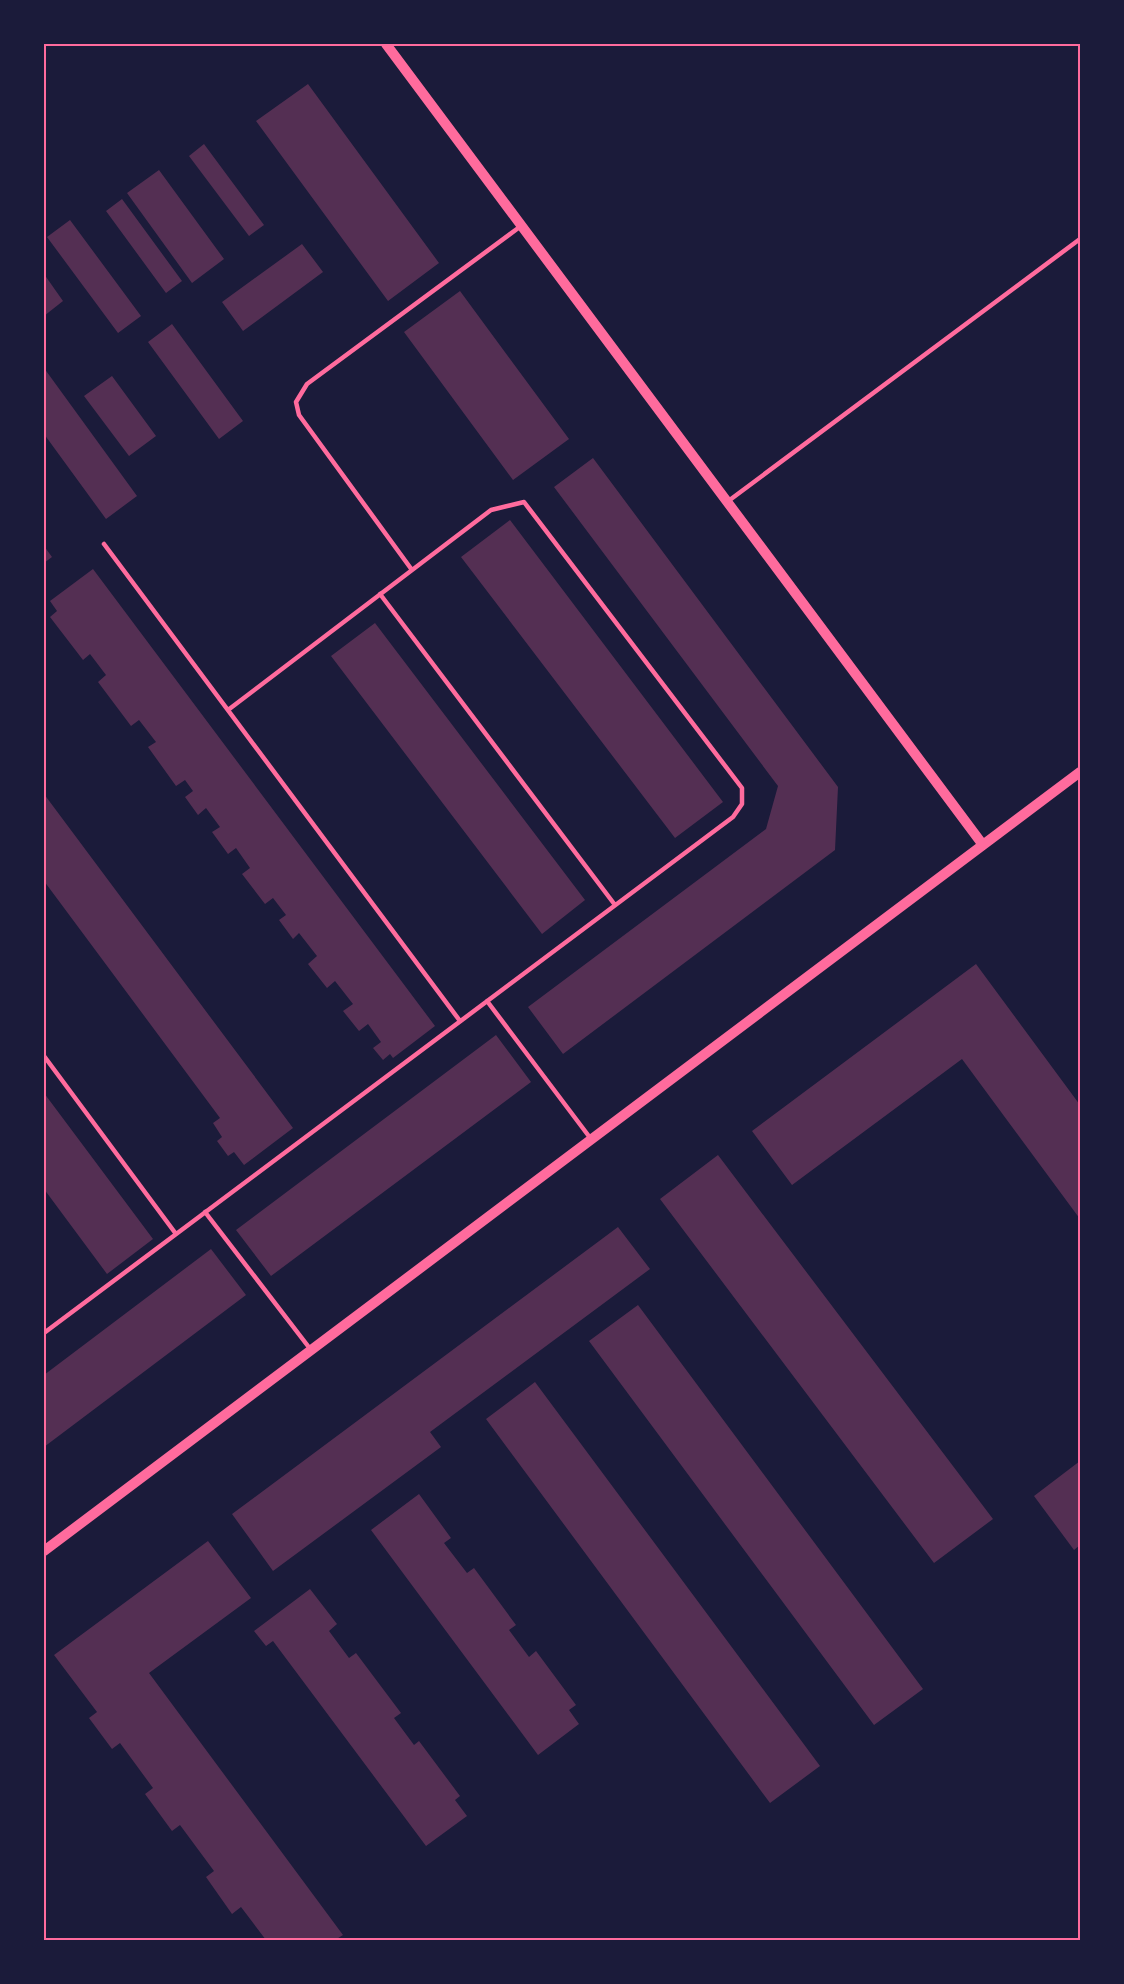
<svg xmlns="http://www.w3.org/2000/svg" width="1124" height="1984" viewBox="0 0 1124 1984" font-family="'PT Sans Narrow',sans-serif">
<rect width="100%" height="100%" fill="#1b1b3a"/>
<path fill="#542f53" d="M 308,84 L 439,263 L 388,301 L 256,121 Z
M 204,144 L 264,225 L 249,236 L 189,156 Z
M 159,170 L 224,259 L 192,283 L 127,193 Z
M 122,199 L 182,281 L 166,293 L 106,211 Z
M 70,220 L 141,316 L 118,333 L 47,237 Z
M 302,244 L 323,272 L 243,331 L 222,302 Z
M 44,274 L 63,301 L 44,316 Z
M 460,291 L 569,439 L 513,480 L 404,332 Z
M 172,324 L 243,421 L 219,439 L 148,342 Z
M 44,368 L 137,496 L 106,519 L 44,434 Z
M 112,376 L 156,436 L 129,456 L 84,396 Z
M 593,458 L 838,787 L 835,850 L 563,1054 L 528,1007 L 766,829 L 778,786 L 554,487 Z
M 510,520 L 723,802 L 675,838 L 461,557 Z
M 44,546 L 52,557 L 44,563 Z
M 93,569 L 435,1026 L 393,1058 L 390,1054 L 383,1060 L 373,1048 L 381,1042 L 368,1024 L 359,1031 L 343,1011 L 353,1004 L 335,981 L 327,988 L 308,964 L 317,956 L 299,933 L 293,939 L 279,920 L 286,915 L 273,898 L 265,904 L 242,874 L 250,868 L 236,848 L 228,854 L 212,832 L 220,827 L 206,808 L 198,815 L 185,797 L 193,791 L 185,780 L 176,786 L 148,747 L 156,742 L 139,720 L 131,726 L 98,682 L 106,675 L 90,654 L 83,660 L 50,617 L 57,611 L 50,601 Z
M 375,623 L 585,900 L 542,934 L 331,656 Z
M 44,794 L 293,1128 L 244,1165 L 234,1152 L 228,1156 L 217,1141 L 222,1137 L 213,1123 L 220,1118 L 44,881 Z
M 976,964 L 1080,1105 L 1080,1219 L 962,1059 L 792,1185 L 752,1131 Z
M 496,1035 L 531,1082 L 271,1276 L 236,1230 Z
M 44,1093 L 153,1239 L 107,1274 L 44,1189 Z
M 718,1155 L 993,1519 L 934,1563 L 660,1199 Z
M 618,1227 L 650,1269 L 430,1432 L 441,1447 L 273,1571 L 232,1514 Z
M 211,1249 L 246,1295 L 44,1447 L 44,1375 Z
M 638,1305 L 923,1689 L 874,1725 L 589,1341 Z
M 535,1382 L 820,1766 L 770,1803 L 486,1419 Z
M 1080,1461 L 1080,1545 L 1074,1550 L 1034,1496 Z
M 419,1494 L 451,1538 L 444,1543 L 467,1573 L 474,1568 L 516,1625 L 509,1630 L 529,1657 L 536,1651 L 576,1705 L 569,1710 L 579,1724 L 538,1755 L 371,1530 Z
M 208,1541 L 251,1598 L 149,1673 L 343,1935 L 335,1940 L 266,1940 L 241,1907 L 232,1914 L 206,1877 L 214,1871 L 180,1825 L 172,1831 L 145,1794 L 153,1788 L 120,1743 L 112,1749 L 89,1718 L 97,1712 L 54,1655 Z
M 310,1589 L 337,1624 L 329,1631 L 349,1658 L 356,1653 L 401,1713 L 394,1718 L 414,1745 L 419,1741 L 460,1796 L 455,1800 L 467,1816 L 426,1846 L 273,1641 L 266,1646 L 254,1631 Z"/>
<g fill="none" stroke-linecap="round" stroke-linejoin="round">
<path stroke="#ff6b9d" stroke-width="4.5" d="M 727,502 L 1080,239
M 104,544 L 460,1021
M 412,570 L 299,415 L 296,402 L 307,384 L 521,226
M 380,594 L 615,905
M 487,1001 L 591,1139
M 44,1056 L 176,1234
M 205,1212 L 311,1350
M 44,1333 L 733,817 L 742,804 L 742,788 L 524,502 L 491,510 L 228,710"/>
<path stroke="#ff6b9d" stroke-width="10" d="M 386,44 L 983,845
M 44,1551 L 1080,772"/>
</g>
<rect width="1124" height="1984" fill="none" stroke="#1b1b3a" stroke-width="90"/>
<rect x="45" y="45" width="1034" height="1894" fill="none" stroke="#ff6b9d" stroke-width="2"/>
</svg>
